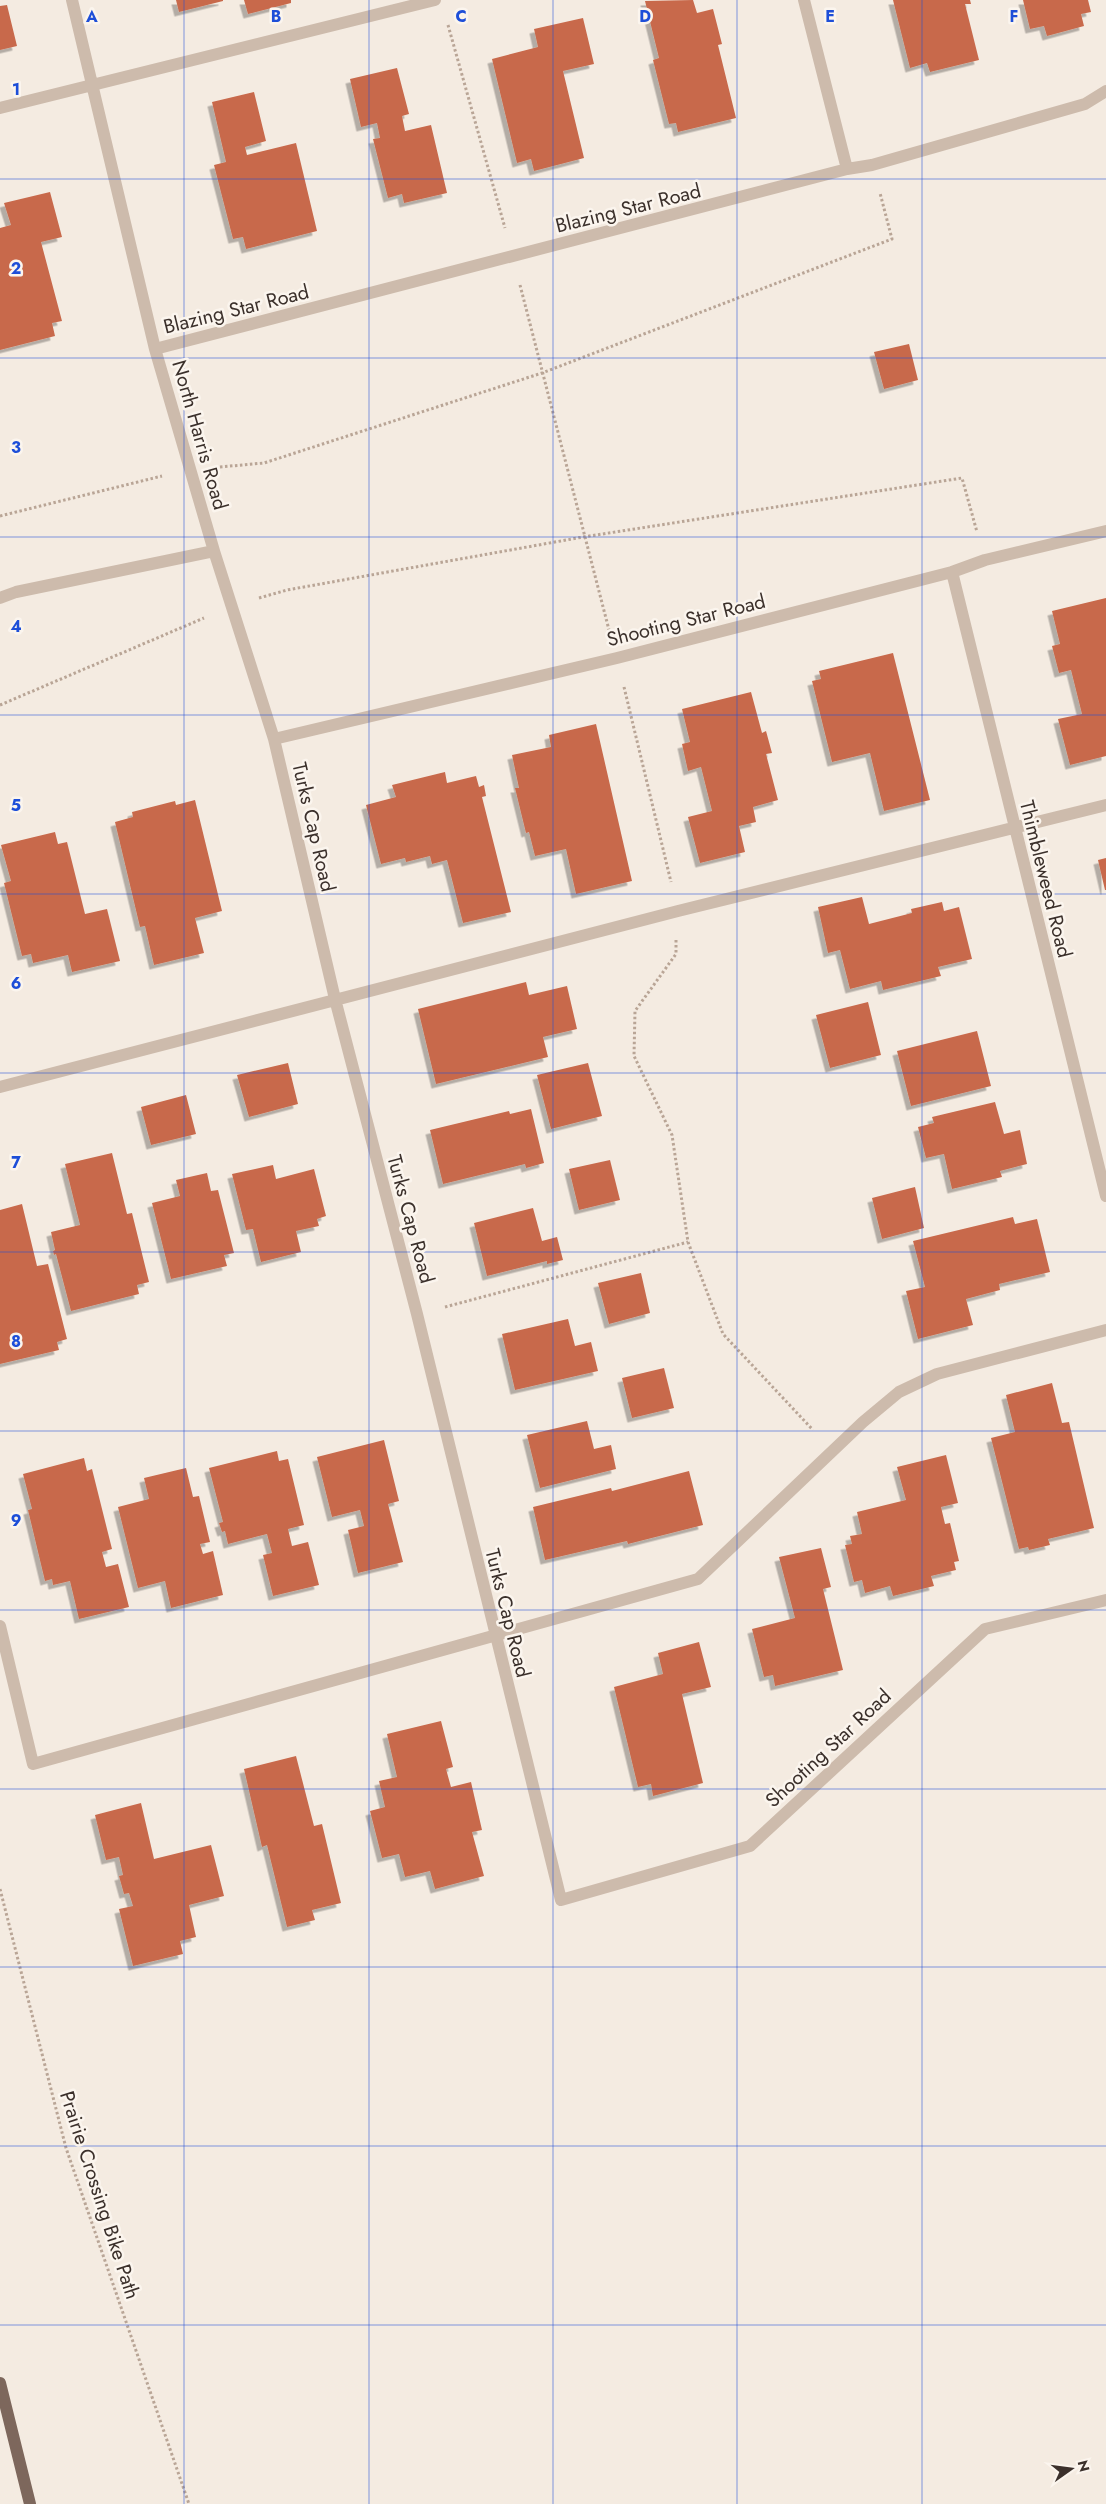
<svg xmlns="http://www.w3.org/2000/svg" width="1106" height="2504" viewBox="0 0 1106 2504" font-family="Jost,sans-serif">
<defs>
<filter id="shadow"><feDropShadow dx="-4.5" dy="4.5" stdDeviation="0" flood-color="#0004"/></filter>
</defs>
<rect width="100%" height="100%" fill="#f4ebe1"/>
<path fill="#c8694b" filter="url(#shadow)" d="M 176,0 L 223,0 L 223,1 L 179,12 Z
M 244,0 L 291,0 L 291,3 L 248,14 Z
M 693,0 L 697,13 L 713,9 L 722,44 L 718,45 L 736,118 L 678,132 L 676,123 L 669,124 L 653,60 L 659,58 L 645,1 Z
M 893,0 L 970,0 L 971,4 L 965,4 L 979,60 L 930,72 L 927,63 L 910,68 Z
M 1023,0 L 1088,0 L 1091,12 L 1081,14 L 1084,26 L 1047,36 L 1044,26 L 1030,29 Z
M 7,5 L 17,46 L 0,50 L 0,6 Z
M 583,18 L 594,64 L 563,71 L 584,158 L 534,171 L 531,159 L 517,163 L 492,59 L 538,47 L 534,29 Z
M 397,68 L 409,114 L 402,116 L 405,131 L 431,125 L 447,193 L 404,203 L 402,194 L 388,198 L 373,139 L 380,138 L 377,123 L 361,127 L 350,79 Z
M 254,92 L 266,141 L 245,147 L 247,155 L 296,143 L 317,231 L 246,249 L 243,237 L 233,239 L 214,165 L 226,162 L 212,102 Z
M 50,192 L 62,237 L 41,242 L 62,321 L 52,323 L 55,336 L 0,350 L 0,228 L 11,225 L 4,203 Z
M 909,344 L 918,380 L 884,389 L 874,352 Z
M 1106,598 L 1106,756 L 1070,765 L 1058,719 L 1082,714 L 1071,670 L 1059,673 L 1052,646 L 1060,644 L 1052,611 Z
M 893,653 L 930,800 L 884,811 L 870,753 L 832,762 L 812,681 L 821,679 L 819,671 Z
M 751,692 L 762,733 L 766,731 L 772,753 L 766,754 L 778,800 L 753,807 L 756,822 L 739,826 L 745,852 L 700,863 L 688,817 L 712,811 L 701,767 L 688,771 L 682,744 L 690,742 L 682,709 Z
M 596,724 L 632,881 L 576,894 L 566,849 L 535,856 L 529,832 L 526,833 L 515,788 L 519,788 L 512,755 L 551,747 L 549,735 Z
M 445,772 L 447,783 L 476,776 L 479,787 L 484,785 L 486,796 L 482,797 L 511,912 L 463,923 L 447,860 L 432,864 L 430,856 L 406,862 L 405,858 L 381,864 L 366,805 L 396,797 L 392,785 Z
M 195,800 L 222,911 L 195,918 L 204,953 L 154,965 L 145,926 L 140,927 L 115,822 L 133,817 L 132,812 L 175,801 L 176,805 Z
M 55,832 L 58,844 L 67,842 L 85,914 L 107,909 L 120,961 L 72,972 L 68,955 L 33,963 L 31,954 L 22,956 L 4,883 L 11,881 L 1,845 Z
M 1106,858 L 1106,890 L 1105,890 L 1098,860 Z
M 862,897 L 869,924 L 912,913 L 911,909 L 942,902 L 944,911 L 959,907 L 972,959 L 938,967 L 941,976 L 883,990 L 881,981 L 850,989 L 840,950 L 828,953 L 818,907 Z
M 526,982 L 529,995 L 567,986 L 577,1029 L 543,1037 L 548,1057 L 436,1084 L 418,1009 Z
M 868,1002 L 881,1055 L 830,1068 L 816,1015 Z
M 977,1031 L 991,1086 L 911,1106 L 897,1051 Z
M 288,1063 L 298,1104 L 249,1117 L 237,1075 Z
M 588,1063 L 602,1116 L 551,1129 L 537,1075 Z
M 186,1095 L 196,1134 L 151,1145 L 141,1107 Z
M 995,1102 L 1004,1134 L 1020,1130 L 1027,1164 L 1000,1171 L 1002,1177 L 952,1189 L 944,1154 L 926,1158 L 918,1127 L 934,1123 L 932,1117 Z
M 531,1109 L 544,1163 L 526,1168 L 525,1164 L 443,1184 L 430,1130 L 509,1111 L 510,1114 Z
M 112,1153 L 127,1214 L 132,1213 L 149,1282 L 137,1285 L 139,1294 L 71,1311 L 56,1254 L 54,1255 L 53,1251 L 55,1250 L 51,1232 L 80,1225 L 65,1164 Z
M 610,1160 L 620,1200 L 579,1210 L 569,1169 Z
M 273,1165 L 276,1179 L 314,1169 L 326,1216 L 317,1219 L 319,1226 L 296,1231 L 301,1252 L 261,1262 L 253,1229 L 246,1230 L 232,1174 Z
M 207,1173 L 211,1191 L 218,1190 L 234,1253 L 224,1255 L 227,1266 L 171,1279 L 152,1203 L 180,1196 L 176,1180 Z
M 915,1187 L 924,1228 L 882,1239 L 872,1198 Z
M 22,1204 L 37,1266 L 48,1264 L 67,1339 L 57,1342 L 59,1350 L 0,1364 L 0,1210 Z
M 533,1208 L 542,1241 L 557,1237 L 563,1260 L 547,1264 L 547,1261 L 487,1276 L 474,1223 Z
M 1013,1217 L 1015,1224 L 1037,1219 L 1050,1272 L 999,1284 L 1000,1290 L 966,1299 L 973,1325 L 918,1339 L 906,1291 L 925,1287 L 913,1241 Z
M 641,1273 L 650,1313 L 609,1324 L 598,1283 Z
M 568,1319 L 575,1346 L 591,1342 L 598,1371 L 515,1390 L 502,1334 Z
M 664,1368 L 674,1408 L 632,1418 L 622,1378 Z
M 1052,1383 L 1062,1423 L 1069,1422 L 1094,1528 L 1048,1539 L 1050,1545 L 1029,1550 L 1028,1547 L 1019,1549 L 991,1438 L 1015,1432 L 1006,1395 Z
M 587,1421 L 594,1449 L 611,1445 L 616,1469 L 540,1488 L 527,1435 Z
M 384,1440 L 399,1501 L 388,1504 L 403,1562 L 358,1573 L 348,1530 L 364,1526 L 360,1510 L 332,1517 L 317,1457 Z
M 277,1451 L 279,1461 L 288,1459 L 304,1525 L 288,1529 L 292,1546 L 308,1542 L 319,1585 L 273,1596 L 263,1555 L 272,1553 L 267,1534 L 228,1544 L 225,1531 L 222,1532 L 219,1523 L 223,1522 L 209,1468 Z
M 946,1455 L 958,1503 L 941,1507 L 945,1524 L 950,1523 L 959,1561 L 954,1562 L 956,1570 L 931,1576 L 934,1586 L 893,1596 L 890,1586 L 865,1593 L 862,1580 L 854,1582 L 845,1545 L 852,1544 L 850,1536 L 862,1534 L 857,1512 L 906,1500 L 897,1467 Z
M 84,1458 L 87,1471 L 92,1469 L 112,1549 L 102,1552 L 106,1567 L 118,1564 L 129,1607 L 79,1619 L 70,1581 L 53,1585 L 52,1579 L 45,1581 L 28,1510 L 32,1509 L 23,1474 Z
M 186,1468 L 193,1497 L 199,1496 L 210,1542 L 200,1544 L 203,1554 L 213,1551 L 223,1595 L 171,1608 L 165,1581 L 138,1588 L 118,1507 L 149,1499 L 144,1478 Z
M 689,1471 L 703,1525 L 628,1544 L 627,1541 L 545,1560 L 533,1507 L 611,1488 L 612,1491 Z
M 821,1548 L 831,1587 L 823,1589 L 843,1670 L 775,1686 L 773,1675 L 764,1677 L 752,1629 L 795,1618 L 779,1557 Z
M 699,1642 L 711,1687 L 682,1694 L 703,1783 L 653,1796 L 651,1784 L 638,1787 L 614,1687 L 663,1674 L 658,1653 Z
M 441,1721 L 453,1767 L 446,1769 L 451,1787 L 471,1782 L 482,1830 L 472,1832 L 484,1876 L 435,1889 L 430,1871 L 405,1877 L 399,1854 L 382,1858 L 370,1811 L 385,1807 L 379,1781 L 397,1777 L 387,1734 Z
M 296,1756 L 314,1826 L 322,1824 L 341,1903 L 312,1910 L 315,1920 L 287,1927 L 267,1845 L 262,1847 L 244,1769 Z
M 141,1803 L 154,1859 L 211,1845 L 224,1896 L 189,1905 L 196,1937 L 180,1941 L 183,1954 L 133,1966 L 119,1909 L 133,1906 L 129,1893 L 124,1894 L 119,1876 L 123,1875 L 119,1857 L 106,1860 L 95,1815 Z"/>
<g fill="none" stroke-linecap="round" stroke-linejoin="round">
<path stroke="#b9a596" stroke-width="3" stroke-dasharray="2.5 2.5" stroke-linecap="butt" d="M 448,25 L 505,228
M 520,285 L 609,630
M 220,467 L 264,463 L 542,373 L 892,239 L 880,193
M 0,516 L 162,476
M 259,598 L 287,590 L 583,537 L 962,478 L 977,532
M 624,687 L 671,882
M 0,705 L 204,618
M 676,940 L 676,954 L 635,1011 L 634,1056 L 672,1135 L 688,1242 L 723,1334 L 813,1430
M 445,1307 L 688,1242
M 0,1889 L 66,2148 L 189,2504"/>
<path stroke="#cdbbac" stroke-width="12" d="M 804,0 L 847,169
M 0,108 L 435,0
M 155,349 L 847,169 L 872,165 L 1085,104 L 1106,91
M 214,551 L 274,739 L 335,999 L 417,1314 L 561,1900 L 750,1846 L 985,1629 L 1106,1600
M 952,572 L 1106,1196
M 0,598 L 16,592 L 214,551 L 155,349 L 72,0
M 274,739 L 617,658 L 952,572 L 985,560 L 1106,531
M 0,1087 L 678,911 L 1106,805
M 0,1626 L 33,1764 L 698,1579 L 863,1422 L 899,1392 L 937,1374 L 1106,1330"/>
<path stroke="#7d675c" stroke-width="12" d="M 0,2383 L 30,2504"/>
</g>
<path fill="none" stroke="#1d4ed8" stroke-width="1" stroke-opacity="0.55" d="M 184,0 L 184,2504M 369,0 L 369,2504M 553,0 L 553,2504M 737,0 L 737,2504M 922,0 L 922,2504M 0,179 L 1106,179M 0,358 L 1106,358M 0,537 L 1106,537M 0,715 L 1106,715M 0,894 L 1106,894M 0,1073 L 1106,1073M 0,1252 L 1106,1252M 0,1431 L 1106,1431M 0,1610 L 1106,1610M 0,1789 L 1106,1789M 0,1967 L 1106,1967M 0,2146 L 1106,2146M 0,2325 L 1106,2325"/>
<g text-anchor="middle" stroke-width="5" stroke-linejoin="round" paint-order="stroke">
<g font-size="20" fill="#3b302b" stroke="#fbf5ee">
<text transform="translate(628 208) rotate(-14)" y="7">Blazing Star Road</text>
<text transform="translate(236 309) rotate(-14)" y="7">Blazing Star Road</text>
<text transform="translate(200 435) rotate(74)" y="7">North Harris Road</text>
<text transform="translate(686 620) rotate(-14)" y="7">Shooting Star Road</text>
<text transform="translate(314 827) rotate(77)" y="7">Turks Cap Road</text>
<text transform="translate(1046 879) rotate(76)" y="7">Thimbleweed Road</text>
<text transform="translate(411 1219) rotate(75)" y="7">Turks Cap Road</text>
<text transform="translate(508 1613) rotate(76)" y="7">Turks Cap Road</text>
<text transform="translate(828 1748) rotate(-43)" y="7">Shooting Star Road</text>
<text transform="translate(100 2195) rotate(72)" y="7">Prairie Crossing Bike Path</text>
</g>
</g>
<g font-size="16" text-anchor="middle" font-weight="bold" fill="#1d4ed8" stroke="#fbf5ee" stroke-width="5" stroke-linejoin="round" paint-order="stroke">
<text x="92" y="22">A</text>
<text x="276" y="22">B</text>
<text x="461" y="22">C</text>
<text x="645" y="22">D</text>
<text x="830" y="22">E</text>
<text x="1014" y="22">F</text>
<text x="16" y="95">1</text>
<text x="16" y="274">2</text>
<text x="16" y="453">3</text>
<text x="16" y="632">4</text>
<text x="16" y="811">5</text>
<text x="16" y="989">6</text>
<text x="16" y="1168">7</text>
<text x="16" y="1347">8</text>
<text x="16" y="1526">9</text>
</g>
<g transform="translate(1071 2469) rotate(76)" stroke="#fbf5ee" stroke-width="4" paint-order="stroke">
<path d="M0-4L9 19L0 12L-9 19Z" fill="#3b302b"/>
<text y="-8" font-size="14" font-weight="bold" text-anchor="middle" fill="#3b302b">N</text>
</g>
</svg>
